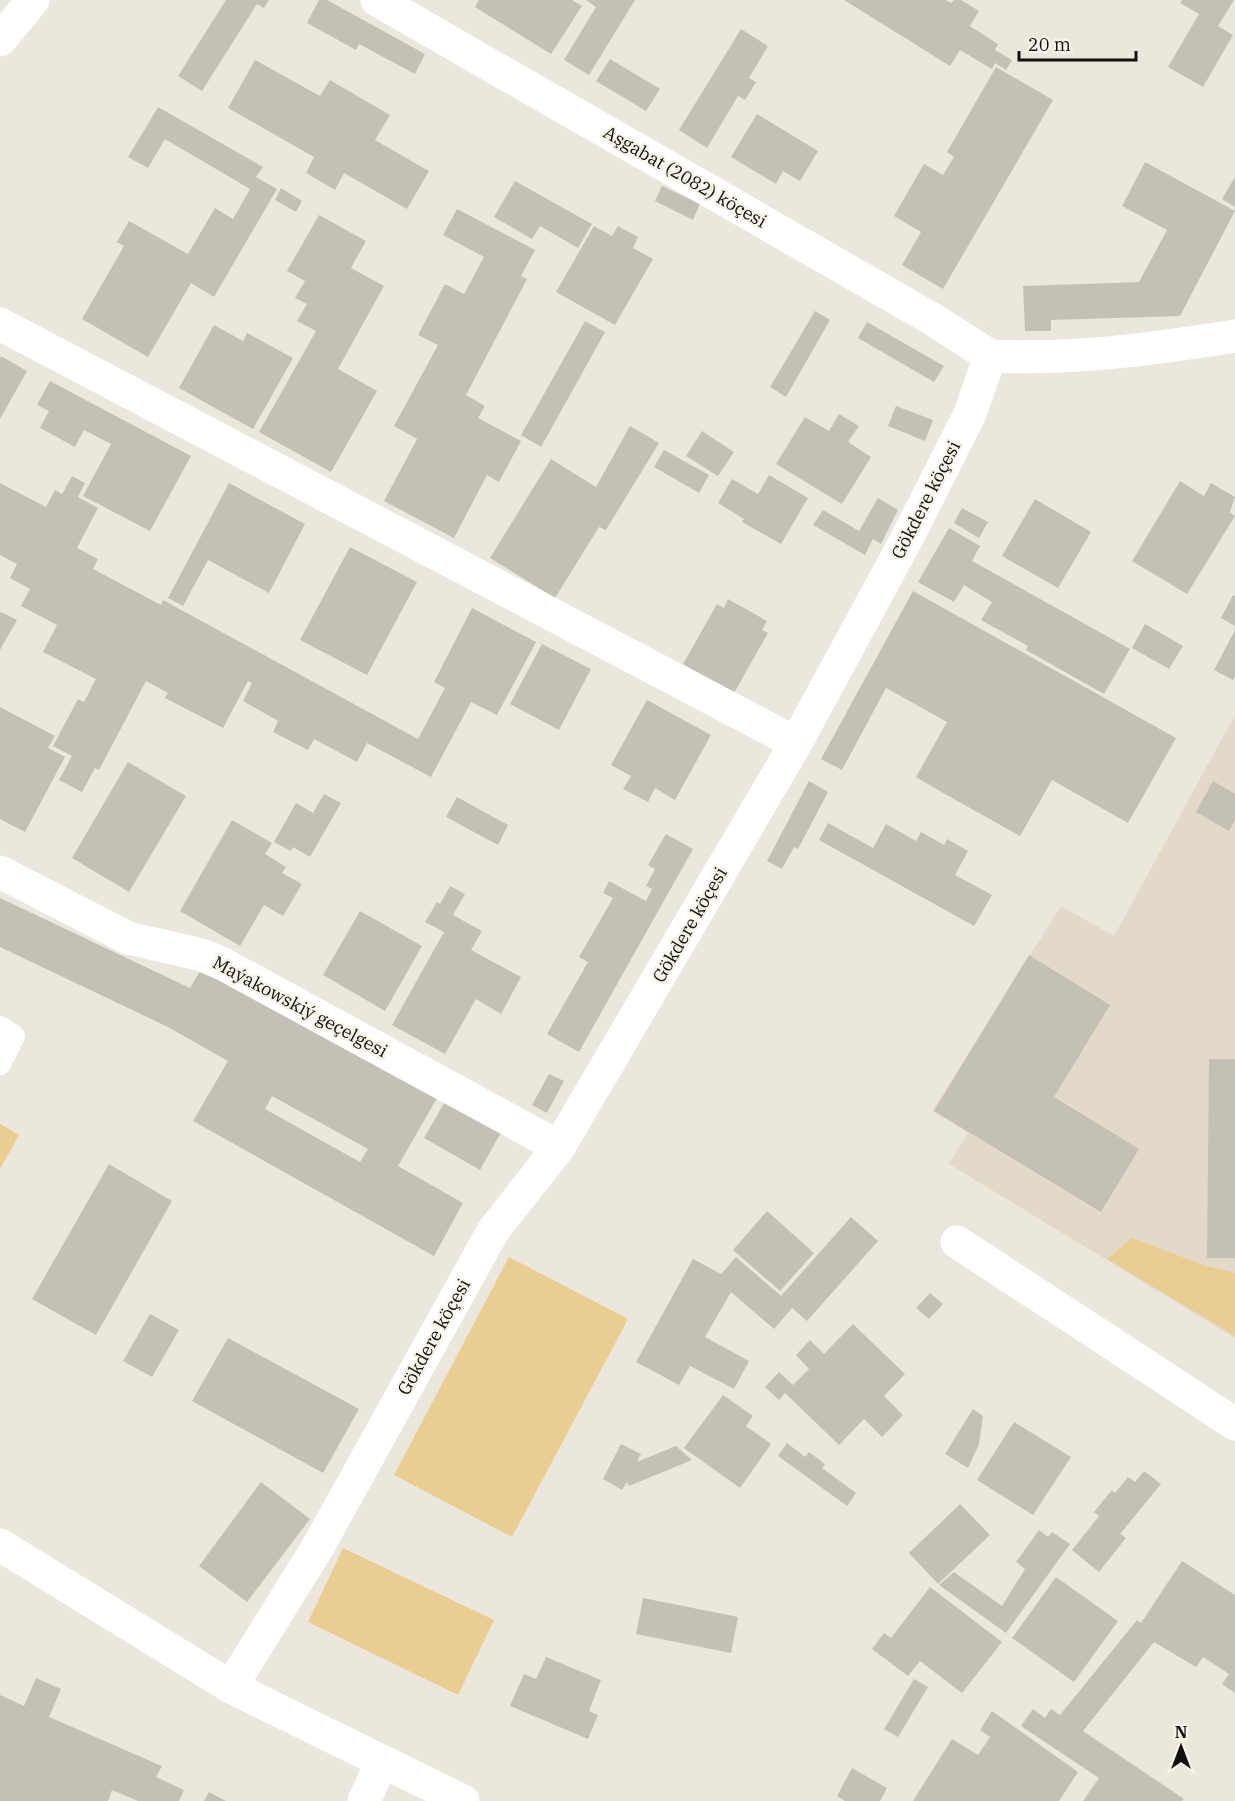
<svg xmlns="http://www.w3.org/2000/svg" width="1235" height="1801" viewBox="0 0 1235 1801" font-family="'IBM Plex Serif',serif">
<rect width="100%" height="100%" fill="#ece7dc"/>
<path fill="#e2d9c8" d="M 1235,715 L 1235,1338 L 949,1164 L 968,1133 L 932,1111 L 1061,906 L 1114,936 Z"/>
<path fill="#eacd92" d="M 0,1124 L 19,1135 L 0,1169 Z
M 1132,1238 L 1206,1266 L 1235,1273 L 1235,1336 L 1107,1259 Z
M 509,1257 L 628,1319 L 512,1537 L 394,1475 Z
M 343,1548 L 494,1620 L 458,1695 L 308,1622 Z"/>
<path fill="#c5c0b6" fill-rule="evenodd" d="M 226,0 L 269,0 L 264,8 L 257,4 L 202,91 L 178,76 Z
M 319,0 L 327,0 L 425,54 L 415,74 L 359,44 L 356,50 L 307,23 Z
M 479,0 L 572,0 L 582,6 L 551,54 L 475,7 Z
M 586,0 L 635,0 L 589,75 L 564,60 L 596,7 Z
M 844,0 L 946,0 L 951,3 L 954,0 L 961,0 L 979,11 L 970,26 L 998,44 L 995,50 L 1012,60 L 1006,70 L 995,63 L 992,69 L 960,50 L 950,66 Z
M 1182,0 L 1234,0 L 1218,26 L 1233,35 L 1203,87 L 1168,67 L 1199,14 L 1180,3 Z
M 741,29 L 768,46 L 749,78 L 756,82 L 745,100 L 738,96 L 707,148 L 679,130 Z
M 610,59 L 660,89 L 646,111 L 596,81 Z
M 255,60 L 320,96 L 330,80 L 390,115 L 375,140 L 429,171 L 407,209 L 344,173 L 335,190 L 306,173 L 314,157 L 228,108 Z
M 996,67 L 1053,100 L 943,289 L 902,265 L 921,232 L 894,216 L 924,164 L 943,175 L 954,157 L 947,152 Z
M 158,107 L 263,167 L 256,177 L 277,189 L 214,297 L 191,283 L 148,357 L 82,319 L 124,246 L 117,242 L 129,221 L 188,254 L 215,208 L 233,219 L 250,189 L 165,139 L 148,168 L 128,157 Z
M 757,114 L 818,151 L 800,181 L 783,171 L 776,184 L 731,157 Z
M 1145,162 L 1235,211 L 1180,316 L 1051,320 L 1051,331 L 1025,331 L 1023,286 L 1139,282 L 1167,230 L 1122,206 Z
M 1235,177 L 1235,207 L 1222,199 Z
M 515,181 L 592,224 L 578,248 L 540,226 L 532,239 L 494,217 Z
M 662,186 L 700,204 L 693,220 L 655,201 Z
M 281,188 L 302,201 L 296,212 L 275,200 Z
M 457,209 L 535,250 L 521,276 L 527,279 L 466,395 L 485,406 L 478,418 L 521,441 L 499,482 L 487,475 L 454,538 L 384,501 L 417,439 L 394,426 L 438,345 L 418,335 L 445,284 L 464,294 L 484,257 L 443,235 Z
M 319,215 L 366,241 L 351,268 L 384,286 L 338,369 L 377,391 L 331,472 L 259,432 L 316,331 L 297,321 L 307,304 L 295,298 L 305,281 L 287,271 Z
M 594,226 L 612,236 L 618,226 L 638,237 L 633,248 L 653,259 L 615,325 L 556,292 Z
M 815,311 L 830,320 L 786,397 L 770,387 Z
M 585,321 L 605,332 L 541,447 L 521,435 Z
M 867,322 L 944,366 L 934,382 L 858,338 Z
M 214,325 L 243,341 L 247,333 L 293,358 L 253,429 L 179,388 Z
M 1,356 L 27,371 L 0,419 L 0,359 Z
M 50,381 L 191,456 L 150,531 L 83,496 L 111,444 L 84,430 L 75,447 L 40,428 L 49,411 L 37,405 Z
M 896,406 L 933,420 L 925,441 L 888,426 Z
M 839,414 L 859,426 L 848,442 L 871,457 L 842,504 L 776,464 L 805,417 L 829,431 Z
M 630,426 L 659,443 L 606,530 L 599,527 L 555,598 L 490,558 L 551,459 L 596,487 Z
M 702,431 L 734,452 L 718,476 L 686,456 Z
M 664,450 L 709,475 L 699,493 L 654,467 Z
M 769,475 L 808,498 L 781,544 L 742,522 L 744,519 L 718,503 L 732,479 L 758,494 Z
M 72,476 L 85,483 L 78,497 L 98,508 L 77,548 L 98,559 L 93,569 L 161,605 L 163,600 L 418,739 L 445,688 L 434,682 L 472,608 L 536,642 L 497,715 L 471,702 L 431,777 L 367,743 L 357,762 L 314,739 L 308,750 L 273,732 L 278,721 L 243,701 L 252,683 L 248,681 L 223,728 L 165,698 L 168,693 L 146,681 L 99,770 L 95,768 L 82,792 L 59,780 L 72,756 L 53,746 L 78,699 L 84,702 L 96,679 L 43,652 L 57,625 L 21,606 L 30,589 L 10,578 L 17,564 L 0,555 L 0,483 L 46,507 L 55,490 L 62,494 Z
M 1180,481 L 1204,496 L 1211,483 L 1235,497 L 1230,512 L 1235,516 L 1187,594 L 1132,561 Z
M 229,483 L 305,524 L 269,593 L 208,560 L 183,606 L 168,598 Z
M 878,498 L 898,510 L 881,544 L 873,539 L 865,555 L 813,525 L 823,510 L 859,531 Z
M 1035,499 L 1091,532 L 1058,588 L 1002,556 Z
M 962,508 L 988,522 L 979,538 L 954,523 Z
M 949,528 L 980,546 L 972,561 L 1130,649 L 1104,694 L 1026,650 L 1028,646 L 981,620 L 992,602 L 964,585 L 954,602 L 918,582 Z
M 350,547 L 417,582 L 367,675 L 300,640 Z
M 913,591 L 1176,738 L 1128,823 L 1052,780 L 1020,836 L 945,794 L 916,777 L 947,722 L 886,688 L 842,770 L 821,759 Z
M 1233,595 L 1235,596 L 1235,626 L 1221,618 Z
M 728,599 L 767,621 L 762,630 L 768,633 L 734,693 L 683,664 L 717,604 L 724,608 Z
M 1,612 L 17,620 L 0,650 L 0,613 Z
M 1145,624 L 1183,646 L 1169,669 L 1132,648 Z
M 1235,630 L 1235,677 L 1233,680 L 1214,670 Z
M 542,644 L 591,669 L 559,730 L 510,704 Z
M 647,700 L 711,735 L 675,800 L 655,788 L 648,802 L 623,789 L 631,776 L 611,765 Z
M 0,707 L 55,736 L 48,748 L 65,757 L 25,832 L 0,819 Z
M 128,762 L 186,796 L 129,892 L 72,858 Z
M 809,781 L 828,792 L 798,849 L 794,847 L 782,869 L 767,861 Z
M 1213,781 L 1235,794 L 1235,820 L 1229,831 L 1196,812 Z
M 324,794 L 341,803 L 310,857 L 293,847 L 291,851 L 274,842 L 296,803 L 313,813 Z
M 457,797 L 508,825 L 498,845 L 446,817 Z
M 232,820 L 272,843 L 265,854 L 286,867 L 282,873 L 302,884 L 283,916 L 264,905 L 240,946 L 180,911 Z
M 828,823 L 873,848 L 886,824 L 916,841 L 921,832 L 944,845 L 947,839 L 968,851 L 955,875 L 992,895 L 974,926 L 819,840 Z
M 666,834 L 693,849 L 579,1052 L 547,1034 L 588,962 L 579,957 L 613,898 L 603,893 L 609,881 L 646,901 L 652,889 L 646,886 L 655,869 L 648,865 Z
M 450,886 L 465,894 L 453,915 L 482,931 L 471,950 L 521,977 L 501,1014 L 476,999 L 445,1054 L 392,1025 L 444,932 L 425,922 L 437,902 L 440,904 Z
M 0,898 L 190,988 L 203,966 L 437,1098 L 398,1166 L 463,1203 L 434,1256 L 193,1121 L 228,1061 L 168,1027 L 0,947 ZM 272,1096 L 368,1149 L 360,1162 L 265,1109 Z
M 360,911 L 422,946 L 385,1011 L 323,975 Z
M 1029,955 L 1110,1005 L 1054,1097 L 1139,1149 L 1101,1212 L 934,1111 Z
M 1209,1059 L 1235,1059 L 1235,1258 L 1207,1258 Z
M 549,1074 L 564,1081 L 547,1113 L 532,1105 Z
M 447,1098 L 503,1129 L 480,1170 L 424,1138 Z
M 109,1164 L 172,1201 L 96,1335 L 32,1299 Z
M 767,1211 L 814,1253 L 780,1291 L 733,1250 Z
M 851,1217 L 878,1241 L 807,1321 L 792,1308 L 774,1329 L 731,1292 L 705,1337 L 749,1361 L 734,1389 L 690,1366 L 679,1385 L 636,1362 L 693,1259 L 721,1274 L 736,1257 L 781,1296 Z
M 930,1293 L 943,1304 L 929,1319 L 916,1308 Z
M 150,1314 L 179,1330 L 152,1377 L 123,1361 Z
M 853,1324 L 905,1374 L 884,1396 L 903,1415 L 882,1437 L 864,1419 L 839,1445 L 785,1393 L 779,1400 L 765,1387 L 779,1372 L 793,1385 L 809,1369 L 796,1355 L 810,1340 L 824,1354 Z
M 228,1338 L 359,1409 L 323,1473 L 192,1401 Z
M 723,1395 L 753,1416 L 746,1426 L 771,1444 L 740,1488 L 684,1448 Z
M 973,1409 L 983,1416 L 979,1444 L 968,1468 L 945,1454 Z
M 1014,1422 L 1071,1457 L 1033,1515 L 977,1480 Z
M 787,1443 L 805,1457 L 809,1452 L 825,1464 L 822,1468 L 856,1493 L 847,1506 L 778,1456 Z
M 621,1444 L 641,1454 L 637,1462 L 676,1446 L 692,1460 L 629,1486 L 627,1482 L 622,1490 L 603,1479 Z
M 1144,1471 L 1161,1484 L 1120,1534 L 1126,1538 L 1099,1572 L 1072,1550 L 1099,1516 L 1094,1512 L 1112,1490 L 1115,1493 L 1128,1477 L 1135,1482 Z
M 261,1482 L 310,1519 L 247,1602 L 199,1566 Z
M 960,1504 L 990,1535 L 938,1584 L 909,1553 Z
M 1039,1530 L 1048,1537 L 1052,1532 L 1070,1544 L 1006,1633 L 939,1585 L 954,1572 L 1002,1606 L 1025,1569 L 1016,1562 Z
M 1182,1561 L 1235,1595 L 1235,1693 L 1222,1684 L 1229,1674 L 1203,1657 L 1196,1667 L 1154,1642 L 1083,1731 L 1184,1799 L 1182,1801 L 1083,1801 L 1099,1778 L 1021,1726 L 1033,1709 L 1045,1718 L 1051,1709 L 1060,1715 L 1137,1620 L 1141,1623 Z
M 1056,1577 L 1118,1621 L 1074,1682 L 1012,1638 Z
M 930,1587 L 1002,1642 L 962,1693 L 920,1661 L 908,1676 L 872,1649 L 884,1633 L 891,1638 Z
M 643,1598 L 738,1617 L 731,1653 L 636,1634 Z
M 546,1657 L 601,1680 L 589,1711 L 598,1715 L 588,1739 L 510,1706 L 524,1674 L 536,1679 Z
M 36,1678 L 61,1689 L 49,1717 L 162,1766 L 156,1777 L 184,1790 L 179,1801 L 138,1801 L 112,1790 L 108,1801 L 0,1801 L 0,1695 L 24,1706 Z
M 914,1679 L 928,1687 L 898,1737 L 884,1729 Z
M 992,1711 L 1078,1772 L 1059,1801 L 913,1801 L 952,1739 L 978,1755 L 990,1737 L 980,1730 Z
M 852,1768 L 887,1788 L 880,1801 L 845,1801 L 837,1796 Z
M 209,1792 L 226,1801 L 204,1801 Z"/>
<g fill="none" stroke-linecap="round" stroke-linejoin="round">
<path stroke="#fff" stroke-width="22" d="M 0,1027 L 14,1036 L 0,1064"/>
<path stroke="#fff" stroke-width="33" d="M 377,0 L 934,320 L 990,356
M 0,40 L 33,0
M 0,324 L 796,743
M 0,872 L 128,938 L 202,955 L 223,964 L 559,1147
M 957,1242 L 1235,1424
M 231,1687 L 319,1545 L 493,1231 L 559,1147 L 796,743 L 905,542 L 970,414 L 990,356 C 1073,360 1153,349 1235,336"/>
<path stroke="#fff" stroke-width="33" d="M 0,1545 L 231,1687 L 463,1801
M 364,1801 L 382,1762"/>
</g>
<g text-anchor="middle" stroke-width="5" stroke-linejoin="round" paint-order="stroke">
<g font-size="18" fill="#12100d" stroke="#f9f4e9">
<text transform="translate(685 177) rotate(30)" y="6">Aşgabat (2082) köçesi</text>
<text transform="translate(926 500) rotate(-63)" y="6">Gökdere köçesi</text>
<text transform="translate(690 925) rotate(-60)" y="6">Gökdere köçesi</text>
<text transform="translate(300 1007) rotate(28)" y="6">Maýakowskiý geçelgesi</text>
<text transform="translate(434 1337) rotate(-61)" y="6">Gökdere köçesi</text>
</g>
</g>
<g transform="translate(1181 1747)" stroke="#f9f4e9" stroke-width="4.5" paint-order="stroke">
<path d="M0-4.5L10 22L0 15L-10 22Z" fill="#12100d"/>
<text y="-9" font-size="16" font-weight="bold" text-anchor="middle" fill="#12100d">N</text>
</g>
<path d="M1019 51v9h117v-9" fill="none" stroke="#12100d" stroke-width="3"/>
<text x="1028" y="51" font-size="18" fill="#12100d" stroke="#f9f4e9" stroke-width="4.5" paint-order="stroke">20 m</text>
</svg>
